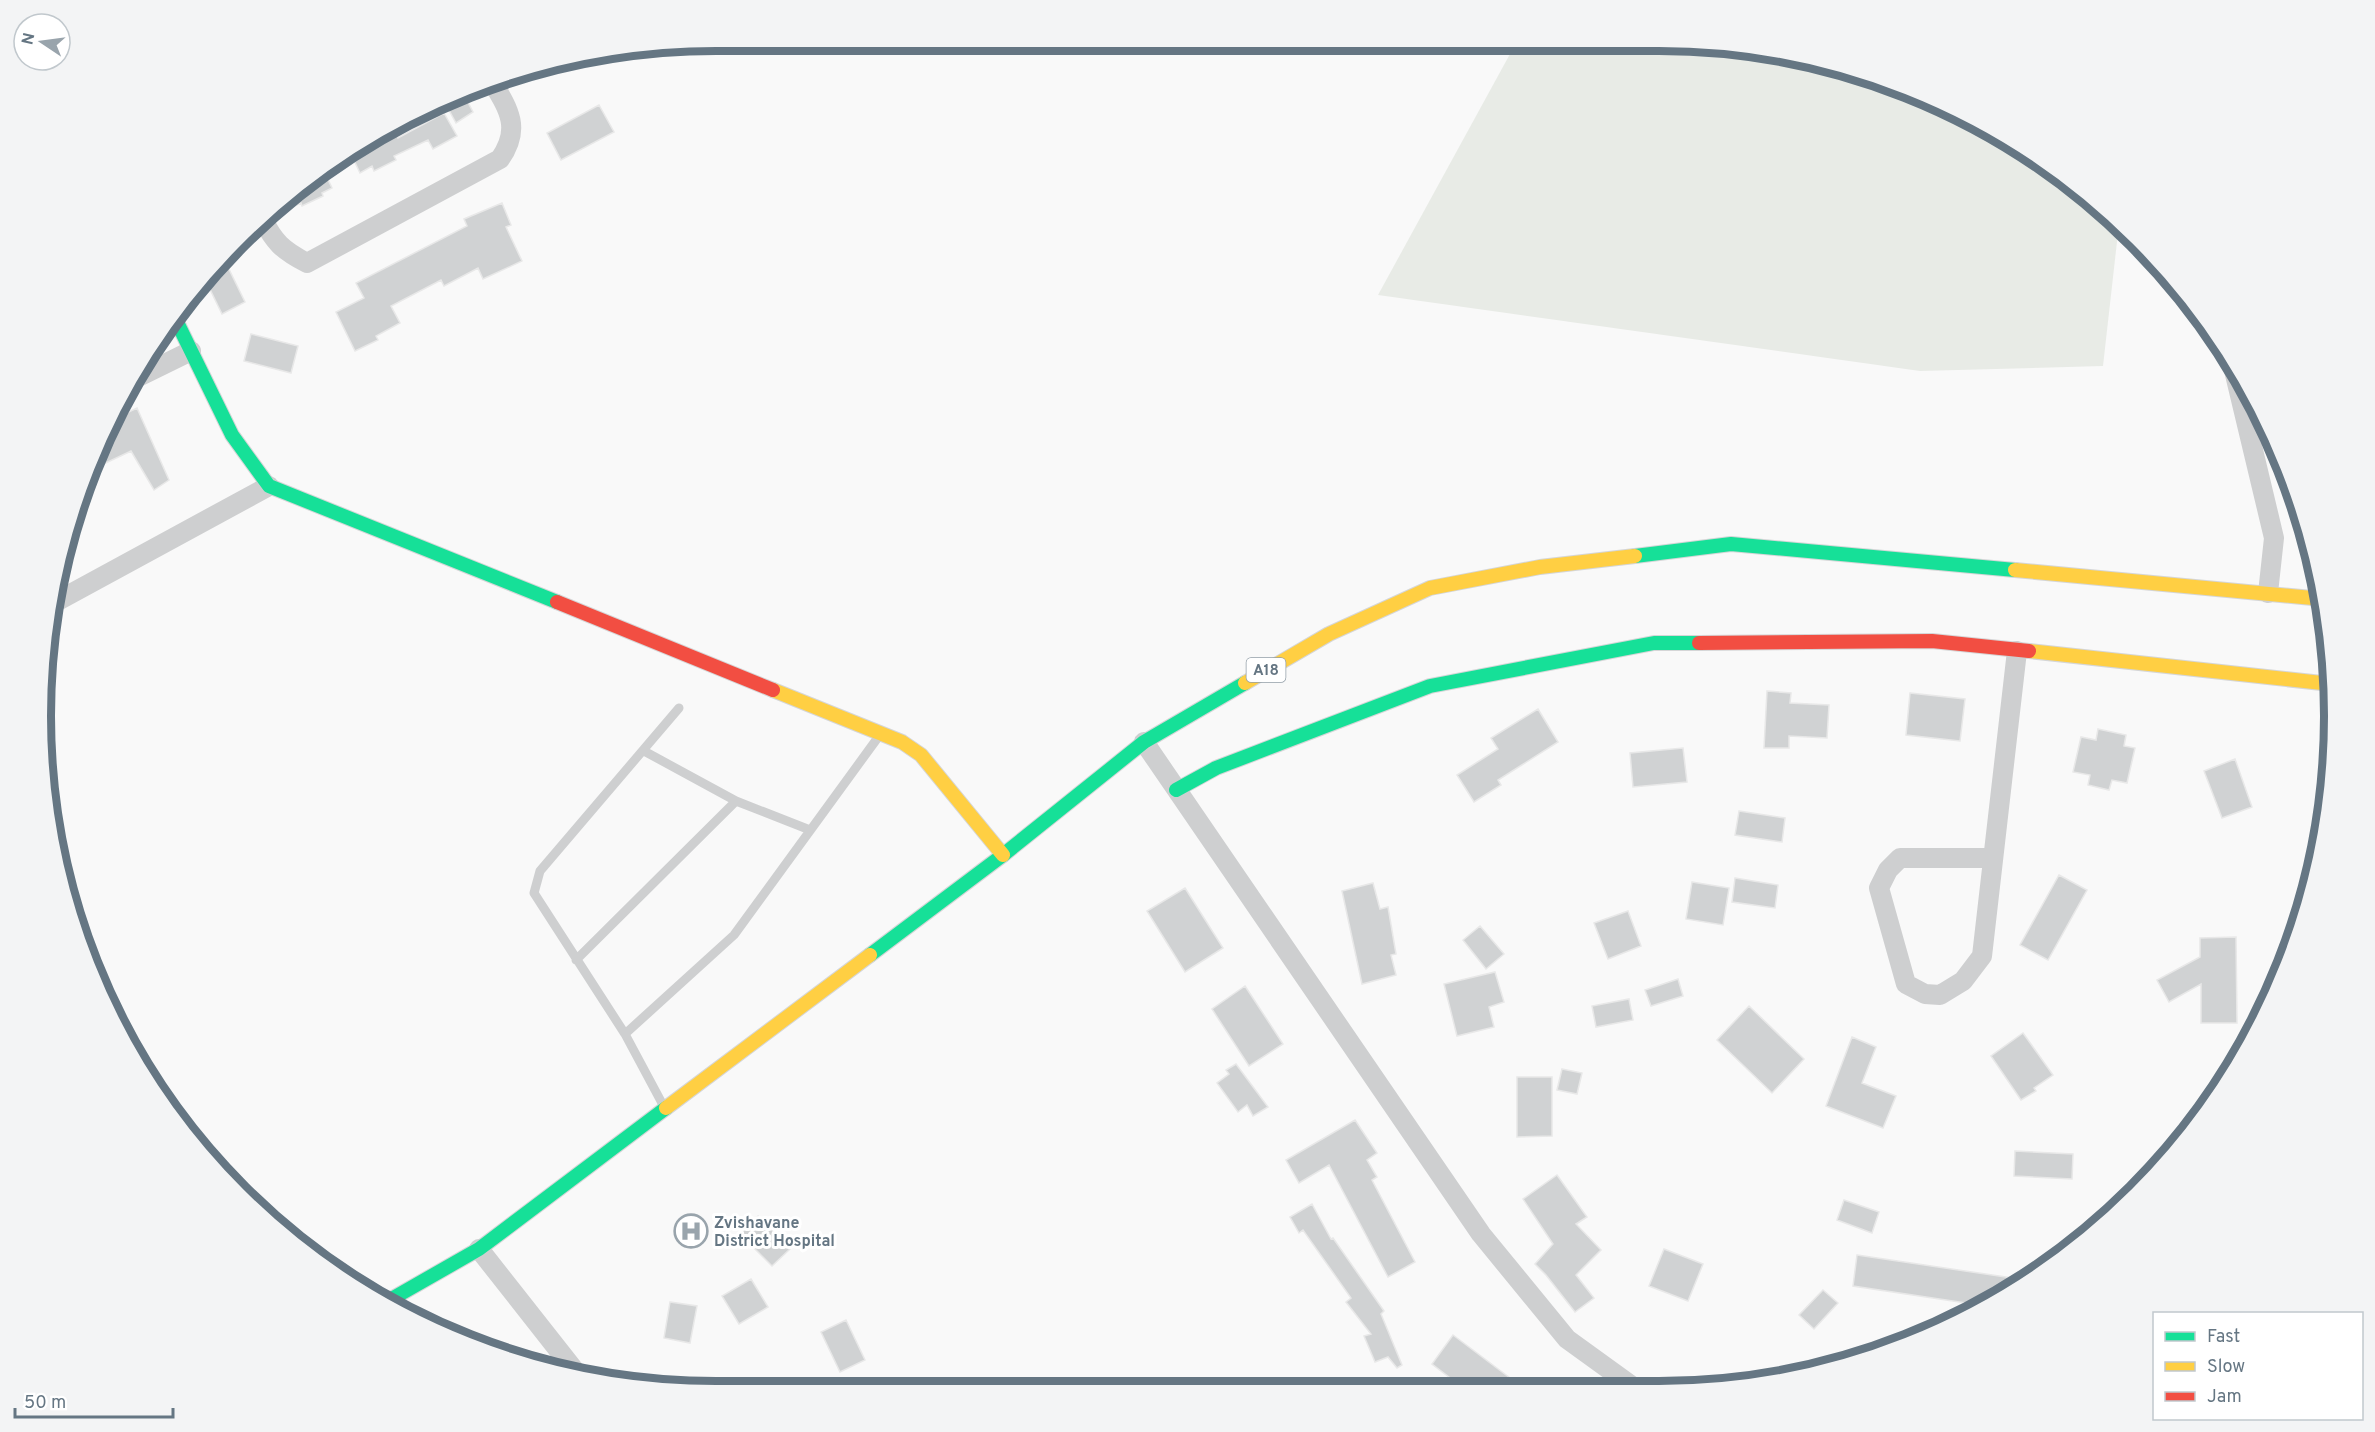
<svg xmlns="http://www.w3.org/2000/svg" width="2375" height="1432" viewBox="0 0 2375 1432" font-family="Overpass,sans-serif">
<rect width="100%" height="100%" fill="#f9f9f9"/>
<path fill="#e8ebe6" d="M 1704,42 L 1876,76 L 2035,155 L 2119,224 L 2103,366 L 1920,371 L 1378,295 L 1516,43 Z"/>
<path fill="#d0d2d3" stroke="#e8e8e8" stroke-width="1.5" d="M 463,93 L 473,112 L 456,123 L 445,103 Z
M 599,105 L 614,132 L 561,160 L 547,133 Z
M 444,113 L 457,136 L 433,149 L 428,140 L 394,156 L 396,160 L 374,171 L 372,166 L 360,173 L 350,152 L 394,129 L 398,138 Z
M 323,169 L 332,188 L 322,193 L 323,196 L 302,206 L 301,203 L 274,215 L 271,210 L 305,180 Z
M 502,203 L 511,225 L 506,227 L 522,261 L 483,279 L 478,268 L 444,286 L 441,280 L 391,306 L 400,323 L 376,336 L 378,340 L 355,351 L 336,312 L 364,298 L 356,283 L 467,226 L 464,219 Z
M 223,257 L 245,302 L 222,314 L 205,279 Z
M 251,334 L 298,346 L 291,373 L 244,361 Z
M 137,408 L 169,480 L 154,490 L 131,451 L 91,470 L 116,418 Z
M 1767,691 L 1791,693 L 1790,703 L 1829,705 L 1827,738 L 1789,736 L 1789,748 L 1764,748 Z
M 1910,693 L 1965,699 L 1960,741 L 1906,735 Z
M 1538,709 L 1558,742 L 1498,780 L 1501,785 L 1474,802 L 1457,775 L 1498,749 L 1491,738 Z
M 2098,729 L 2126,735 L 2124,746 L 2135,748 L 2127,783 L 2112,780 L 2109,790 L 2088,785 L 2090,775 L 2073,772 L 2081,737 L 2096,740 Z
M 1683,748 L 1687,782 L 1633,787 L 1630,753 Z
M 2235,759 L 2252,807 L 2222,818 L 2204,771 Z
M 1739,811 L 1785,818 L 1782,842 L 1735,835 Z
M 2059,875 L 2087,890 L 2048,960 L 2020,945 Z
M 1735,878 L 1778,885 L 1775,908 L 1732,902 Z
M 1692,882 L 1729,888 L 1723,925 L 1686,919 Z
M 1373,883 L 1380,909 L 1388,907 L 1396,954 L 1391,955 L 1396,975 L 1362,984 L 1342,891 Z
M 1185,888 L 1223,948 L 1185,972 L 1147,911 Z
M 1628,911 L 1641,946 L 1608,959 L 1594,923 Z
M 1480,926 L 1504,954 L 1486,969 L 1463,940 Z
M 2236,937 L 2237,1023 L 2201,1023 L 2201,984 L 2169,1002 L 2157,980 L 2200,957 L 2200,938 Z
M 1495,972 L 1504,1002 L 1489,1007 L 1494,1027 L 1457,1036 L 1444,984 Z
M 1678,979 L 1683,996 L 1651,1006 L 1645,990 Z
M 1245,986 L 1283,1044 L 1249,1066 L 1212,1009 Z
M 1629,999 L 1633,1020 L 1596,1027 L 1592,1006 Z
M 1749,1006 L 1804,1059 L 1772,1093 L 1717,1040 Z
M 2023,1033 L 2053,1075 L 2034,1088 L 2036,1091 L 2021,1100 L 1991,1056 Z
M 1852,1037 L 1876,1047 L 1862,1083 L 1896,1096 L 1883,1128 L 1826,1106 Z
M 1236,1064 L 1268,1107 L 1253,1116 L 1247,1105 L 1238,1112 L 1217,1083 L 1229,1074 L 1226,1070 Z
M 1562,1069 L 1582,1073 L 1577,1094 L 1557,1090 Z
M 1517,1077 L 1552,1077 L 1552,1136 L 1517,1137 Z
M 1355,1120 L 1377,1153 L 1367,1160 L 1377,1177 L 1372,1180 L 1415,1262 L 1388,1277 L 1329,1165 L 1299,1183 L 1286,1160 Z
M 2015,1151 L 2073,1154 L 2072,1179 L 2014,1176 Z
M 1557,1175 L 1587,1217 L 1576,1224 L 1601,1250 L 1576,1275 L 1594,1298 L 1575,1312 L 1546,1275 L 1535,1264 L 1553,1244 L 1523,1199 Z
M 1844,1200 L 1879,1212 L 1872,1233 L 1837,1220 Z
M 1312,1204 L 1331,1239 L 1333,1238 L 1384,1311 L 1381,1314 L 1402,1365 L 1397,1368 L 1388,1357 L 1375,1362 L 1364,1336 L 1371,1334 L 1346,1302 L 1351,1298 L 1303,1230 L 1299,1233 L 1290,1217 Z
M 758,1216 L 790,1249 L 772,1266 L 740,1234 Z
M 1664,1249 L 1703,1264 L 1688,1301 L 1649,1286 Z
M 1857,1255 L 2026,1280 L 1986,1306 L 1853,1286 Z
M 751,1279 L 768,1307 L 739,1324 L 722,1296 Z
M 1823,1290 L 1838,1303 L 1814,1329 L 1799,1315 Z
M 670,1302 L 697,1306 L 690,1343 L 664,1338 Z
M 846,1320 L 865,1360 L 840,1372 L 821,1332 Z
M 1453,1335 L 1522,1387 L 1462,1387 L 1432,1364 Z"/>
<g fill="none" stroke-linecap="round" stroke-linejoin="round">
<g stroke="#d5d6d7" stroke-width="16">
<path id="fast" d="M 174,316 L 232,435 L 269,486 L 557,602
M 1635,556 L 1731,544 L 2015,570
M 1176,790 L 1216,768 L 1430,686 L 1654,643 L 1699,643
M 870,955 L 1003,855 L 1144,742 L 1245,683
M 388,1301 L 479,1249 L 666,1108"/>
</g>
<g stroke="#d5d6d7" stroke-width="16">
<path id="slow" d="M 2015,570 L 2323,599
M 2029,651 L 2331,684
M 1245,683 L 1329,634 L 1430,588 L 1540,567 L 1635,556
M 773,690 L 902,742 L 921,755 L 1003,855
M 666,1108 L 870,955"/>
</g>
<g stroke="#d5d6d7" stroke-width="16">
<path id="jam" d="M 557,602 L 773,690
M 1699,643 L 1932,641 L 2029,651"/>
</g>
<path stroke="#cecfd0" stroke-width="9" d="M 644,751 L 736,801 L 810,830
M 576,960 L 736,801
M 625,1034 L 734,935 L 879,736
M 663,1105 L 625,1034 L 534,893 L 540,871 L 679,708"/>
<path stroke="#cecfd0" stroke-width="20" d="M 262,218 C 274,242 282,250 307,263 L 500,159 C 522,128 508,108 491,80
M 2232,362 L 2274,538 L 2268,593
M 136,378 L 191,351
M 52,604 L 269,486
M 1144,742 L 1481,1234 L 1567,1339 L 1632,1386
M 1993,858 L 1900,858 L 1888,870 L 1879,888 L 1906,984 L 1925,994 L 1940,995 L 1963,981 L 1982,956 L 2017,651
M 479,1249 L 575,1371"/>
<use href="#fast" stroke="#16e098" stroke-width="14"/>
<use href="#slow" stroke="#ffcf43" stroke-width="14"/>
<use href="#jam" stroke="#f24e42" stroke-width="14"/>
</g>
<defs>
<g id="hospital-ring" transform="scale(1.725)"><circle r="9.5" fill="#fff" stroke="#99a4ac" stroke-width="1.5"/><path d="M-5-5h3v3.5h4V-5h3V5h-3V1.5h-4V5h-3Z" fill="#99a4ac"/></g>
</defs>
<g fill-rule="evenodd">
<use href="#hospital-ring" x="691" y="1231"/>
</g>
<g text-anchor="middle" stroke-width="6" stroke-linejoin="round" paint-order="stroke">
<rect fill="#fff" stroke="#939fa8" stroke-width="1.5" x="1246.5" y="658" width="39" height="24" rx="4.5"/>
<g font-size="15" font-weight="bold" fill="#657683">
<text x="1266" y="675">A18</text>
</g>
<g font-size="16" font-weight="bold" fill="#657683" stroke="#fff" text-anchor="start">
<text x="714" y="1228">Zvishavane<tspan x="714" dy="18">District Hospital</tspan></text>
</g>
</g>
<path d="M0 0H2375V1432H0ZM716 51H1659A665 665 0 0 1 2324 716V716A665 665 0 0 1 1659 1381H716A665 665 0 0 1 51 716V716A665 665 0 0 1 716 51Z" fill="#f3f4f5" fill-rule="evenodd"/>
<path fill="none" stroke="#657683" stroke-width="8" d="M716 51H1659A665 665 0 0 1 2324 716V716A665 665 0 0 1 1659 1381H716A665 665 0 0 1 51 716V716A665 665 0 0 1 716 51Z"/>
<rect x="2153" y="1312" width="210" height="108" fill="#ffffff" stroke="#c1c8cd" stroke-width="1.5"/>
<rect x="2165" y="1332" width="30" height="9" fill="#16e098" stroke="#c1c8cd" stroke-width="1.5"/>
<text x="2207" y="1342" font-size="18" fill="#657683">Fast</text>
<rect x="2165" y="1362" width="30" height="9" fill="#ffcf43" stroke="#c1c8cd" stroke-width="1.5"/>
<text x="2207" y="1372" font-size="18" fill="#657683">Slow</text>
<rect x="2165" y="1392" width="30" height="9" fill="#f24e42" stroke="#c1c8cd" stroke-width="1.5"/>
<text x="2207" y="1402" font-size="18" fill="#657683">Jam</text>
<g transform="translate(42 42) rotate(283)"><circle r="28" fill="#ffffff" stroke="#c1c8cd" stroke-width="1.5"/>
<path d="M0-4.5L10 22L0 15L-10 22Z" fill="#99a4ac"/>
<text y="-9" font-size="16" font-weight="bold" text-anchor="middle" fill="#657683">N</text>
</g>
<path d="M15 1408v9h158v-9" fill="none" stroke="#657683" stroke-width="3"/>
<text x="24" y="1408" font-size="18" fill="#657683" stroke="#ffffff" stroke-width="4.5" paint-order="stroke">50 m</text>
</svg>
